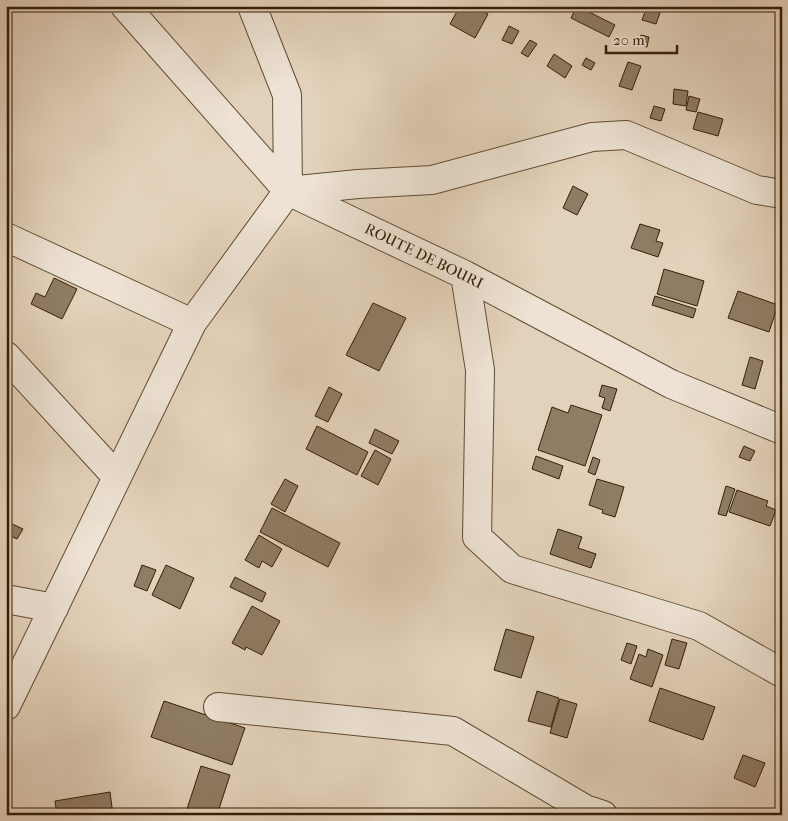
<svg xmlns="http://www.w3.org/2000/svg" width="788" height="821" viewBox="0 0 788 821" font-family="'IM FELL French Canon',serif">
<rect width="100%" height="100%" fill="#e3d2bb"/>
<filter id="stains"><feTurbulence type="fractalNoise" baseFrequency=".004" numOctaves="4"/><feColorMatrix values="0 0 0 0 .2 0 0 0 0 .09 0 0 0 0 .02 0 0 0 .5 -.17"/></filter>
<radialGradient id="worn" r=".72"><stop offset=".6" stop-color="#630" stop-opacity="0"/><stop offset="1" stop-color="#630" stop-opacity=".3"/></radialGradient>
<path fill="#8f7c64" stroke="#341f05" d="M 460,6 L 473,6 L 488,14 L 475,38 L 450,24 Z
M 538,6 L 550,6 L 547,11 Z
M 577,6 L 615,25 L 609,37 L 571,18 Z
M 647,6 L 661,10 L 656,24 L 642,20 Z
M 509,26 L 519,31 L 512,44 L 502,40 Z
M 641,35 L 649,37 L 647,47 L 638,45 Z
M 530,40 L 537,44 L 528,57 L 521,53 Z
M 554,54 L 572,66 L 565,78 L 547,66 Z
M 586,58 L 595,63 L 591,70 L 582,65 Z
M 628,62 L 641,66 L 632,90 L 619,86 Z
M 674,89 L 688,91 L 686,106 L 673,104 Z
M 689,96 L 700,99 L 696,112 L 686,110 Z
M 654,106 L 665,109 L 661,121 L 650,118 Z
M 698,112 L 723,119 L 718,136 L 693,129 Z
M 573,186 L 588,194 L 577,215 L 563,208 Z
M 640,224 L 660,230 L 656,241 L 663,243 L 658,257 L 631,248 Z
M 664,269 L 704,281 L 697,306 L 657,294 Z
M 54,278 L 77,289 L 62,319 L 31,304 L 36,293 L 45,297 Z
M 738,291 L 778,305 L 769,332 L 728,318 Z
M 655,296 L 696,309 L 693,318 L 652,305 Z
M 373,303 L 406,318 L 379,371 L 346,355 Z
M 750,357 L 763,361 L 755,389 L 742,385 Z
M 602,385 L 617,389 L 610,411 L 602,408 L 605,398 L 599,396 Z
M 329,387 L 342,394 L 328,422 L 315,416 Z
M 571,405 L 602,415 L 585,466 L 538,450 L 552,407 L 568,413 Z
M 317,426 L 368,452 L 357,475 L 306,449 Z
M 375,429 L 399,441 L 392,454 L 369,443 Z
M 744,446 L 755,451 L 750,461 L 739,457 Z
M 375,450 L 391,459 L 378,485 L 361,476 Z
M 536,456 L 563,466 L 559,479 L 532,469 Z
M 593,457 L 600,460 L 595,475 L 588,472 Z
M 285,479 L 298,486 L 285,512 L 271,504 Z
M 597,479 L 624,487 L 615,517 L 602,513 L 603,510 L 589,505 Z
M 726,486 L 735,489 L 726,516 L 718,514 Z
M 737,490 L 768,501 L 766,506 L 776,510 L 770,526 L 729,512 Z
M 272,508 L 340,543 L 328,567 L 260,532 Z
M 10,523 L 23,529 L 17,539 L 6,534 Z
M 558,529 L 582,537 L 578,548 L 596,554 L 591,568 L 550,554 Z
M 259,535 L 282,549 L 272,567 L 262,561 L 259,568 L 245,560 Z
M 142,565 L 156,570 L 147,591 L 134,586 Z
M 166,565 L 194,578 L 180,609 L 152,595 Z
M 235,577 L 266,593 L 262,602 L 230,587 Z
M 252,606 L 280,621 L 262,655 L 246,647 L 245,650 L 232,643 Z
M 506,629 L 534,637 L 521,678 L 494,670 Z
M 672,639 L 687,643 L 679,669 L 665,665 Z
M 627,643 L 637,646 L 631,664 L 621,660 Z
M 648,649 L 663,655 L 652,687 L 630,679 L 639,654 L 646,657 Z
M 660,688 L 715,707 L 703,740 L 649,721 Z
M 537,691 L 559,698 L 551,727 L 528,721 Z
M 560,699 L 577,704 L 567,738 L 550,733 Z
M 164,701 L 245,728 L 232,765 L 151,737 Z
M 743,755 L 765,763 L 755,787 L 734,778 Z
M 201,766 L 230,775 L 217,815 L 185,815 Z
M 110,792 L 113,815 L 57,815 L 55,801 Z
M 413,811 L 428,815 L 412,815 Z"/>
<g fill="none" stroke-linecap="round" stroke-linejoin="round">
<g stroke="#604c32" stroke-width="30">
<path id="street" d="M 125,6 L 288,191 L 465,275 L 671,384 L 782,430
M 288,191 L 358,184 L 432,180 L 592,137 L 626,135 L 757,190 L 782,194
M 6,237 L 192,323
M 465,275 L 480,370 L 477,537 L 512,569 L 699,626 L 782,673
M 6,356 L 117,477
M 6,599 L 54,608
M 6,706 L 192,323 L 288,191 L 287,95 L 252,6
M 218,707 L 453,731 L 585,809 L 603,815"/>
</g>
<use href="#street" stroke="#ede2d3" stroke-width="28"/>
</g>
<g text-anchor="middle" stroke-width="4" stroke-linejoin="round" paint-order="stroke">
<g font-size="15" fill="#341f05" stroke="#ede2d3">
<text transform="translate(424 256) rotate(26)" y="5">ROUTE DE BOURI</text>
</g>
</g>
<rect width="788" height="821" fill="none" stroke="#e3d2bb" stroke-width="25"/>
<rect x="8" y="8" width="773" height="806" fill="none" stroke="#341f05" stroke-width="2.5"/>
<rect x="12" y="12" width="763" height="796" fill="none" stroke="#341f05"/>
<path d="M606 45v8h71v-8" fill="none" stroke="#341f05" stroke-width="2.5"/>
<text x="613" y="45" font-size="15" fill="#341f05" stroke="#ede2d3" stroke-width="4" paint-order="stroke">20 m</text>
<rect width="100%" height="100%" filter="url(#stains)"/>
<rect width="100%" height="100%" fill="url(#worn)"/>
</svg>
